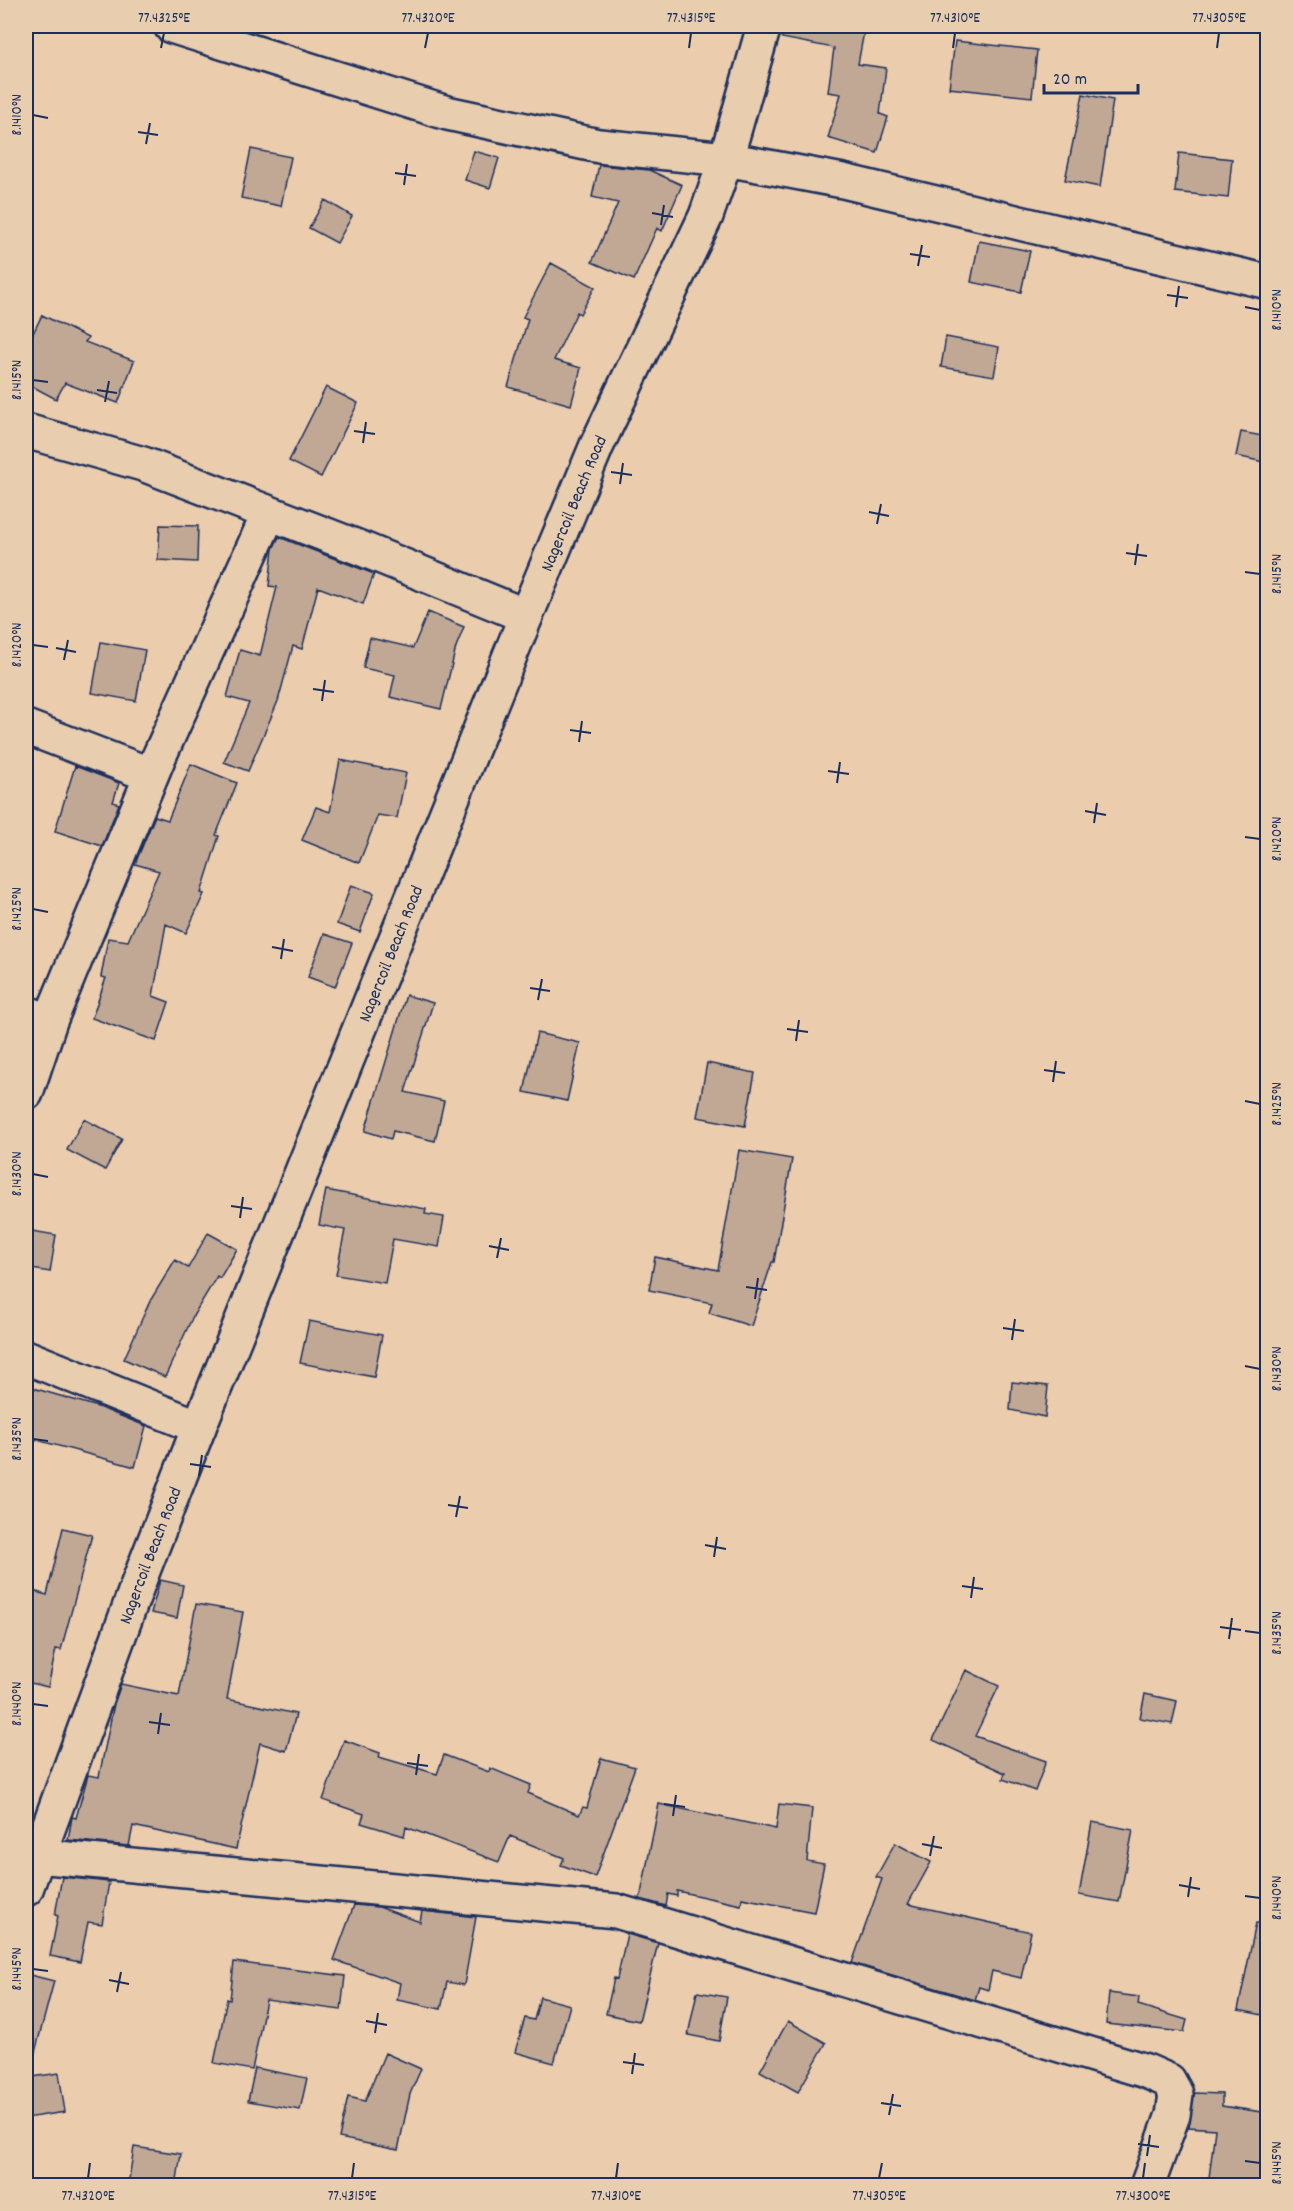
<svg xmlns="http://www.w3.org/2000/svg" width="1293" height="2211" viewBox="0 0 1293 2211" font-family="Dekko,sans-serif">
<rect width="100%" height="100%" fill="#ebcdad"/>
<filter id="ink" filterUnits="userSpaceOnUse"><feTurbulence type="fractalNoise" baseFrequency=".0167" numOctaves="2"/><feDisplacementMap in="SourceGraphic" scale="12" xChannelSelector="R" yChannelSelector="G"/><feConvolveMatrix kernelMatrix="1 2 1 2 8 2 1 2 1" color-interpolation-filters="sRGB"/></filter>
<g filter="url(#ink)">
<path fill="#c1a895" stroke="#1b2f5e" stroke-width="1.5" d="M 783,26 L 865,26 L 858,64 L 886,68 L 880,114 L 888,117 L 877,153 L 828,138 L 841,94 L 828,92 L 834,48 L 782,38 Z
M 955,41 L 1037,50 L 1032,97 L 949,88 Z
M 1083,94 L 1113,100 L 1100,187 L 1065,180 Z
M 251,149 L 291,157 L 281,206 L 241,198 Z
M 474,151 L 499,158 L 490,188 L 465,180 Z
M 1179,153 L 1232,159 L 1228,198 L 1175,192 Z
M 599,165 L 649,170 L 682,185 L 662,231 L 657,228 L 634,280 L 592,262 L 618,203 L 592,197 Z
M 325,200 L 352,216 L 337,243 L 309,228 Z
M 979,241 L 1030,251 L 1021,292 L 971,282 Z
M 551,263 L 595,287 L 580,314 L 577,312 L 554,360 L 581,368 L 571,405 L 508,387 L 528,319 L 523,317 Z
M 42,315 L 88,338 L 85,342 L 134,361 L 118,403 L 65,383 L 56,399 L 26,383 L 26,348 Z
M 946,337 L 999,347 L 994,376 L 941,367 Z
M 326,387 L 358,403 L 321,477 L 289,461 Z
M 1241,432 L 1268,437 L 1264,462 L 1236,456 Z
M 160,525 L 198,526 L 197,562 L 158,560 Z
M 279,537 L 374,574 L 363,604 L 318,587 L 302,649 L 293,646 L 278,701 L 248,771 L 224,762 L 249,703 L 227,697 L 240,650 L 260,656 L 277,587 L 269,586 L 273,549 Z
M 428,612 L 464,627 L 456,647 L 441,709 L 390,697 L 395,675 L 363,668 L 370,638 L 413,648 Z
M 101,642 L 145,650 L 136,701 L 92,693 Z
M 340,760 L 406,773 L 397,818 L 378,815 L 359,863 L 302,840 L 316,807 L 330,812 Z
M 191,764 L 237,783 L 216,835 L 219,836 L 201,893 L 204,894 L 186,933 L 166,924 L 153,996 L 169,1002 L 156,1041 L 92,1018 L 106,978 L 101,977 L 108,938 L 128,941 L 159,871 L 135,864 L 155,816 L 168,820 Z
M 75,766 L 119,783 L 113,802 L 119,804 L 102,846 L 55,831 Z
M 351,885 L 374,893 L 360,932 L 337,924 Z
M 324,934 L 352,943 L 335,987 L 308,977 Z
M 406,995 L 433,1003 L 405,1092 L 444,1101 L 435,1141 L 393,1131 L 391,1139 L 365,1131 Z
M 537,1033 L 580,1043 L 567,1101 L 524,1092 Z
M 707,1063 L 755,1073 L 745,1126 L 697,1117 Z
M 84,1119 L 122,1139 L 105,1170 L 67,1150 Z
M 739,1150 L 792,1159 L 774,1262 L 772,1262 L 751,1326 L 709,1313 L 712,1303 L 649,1290 L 655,1257 L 718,1270 Z
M 326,1190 L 426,1209 L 425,1214 L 444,1217 L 439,1247 L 393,1239 L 385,1283 L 336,1275 L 345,1230 L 319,1225 Z
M 26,1230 L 56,1235 L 50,1272 L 26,1268 Z
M 208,1233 L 237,1249 L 220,1278 L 217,1276 L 193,1316 L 165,1377 L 124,1359 L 150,1301 L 175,1260 L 188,1268 Z
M 309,1321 L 382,1335 L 374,1377 L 300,1363 Z
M 1012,1382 L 1048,1386 L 1045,1417 L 1010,1410 Z
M 26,1386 L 98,1407 L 146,1426 L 135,1467 L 26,1437 Z
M 63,1528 L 92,1535 L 61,1650 L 56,1649 L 48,1687 L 26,1682 L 26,1589 L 47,1595 Z
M 160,1580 L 183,1585 L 177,1618 L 151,1613 Z
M 196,1604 L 243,1612 L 227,1699 L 296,1714 L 286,1751 L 260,1743 L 236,1849 L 133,1826 L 129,1846 L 68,1840 L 72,1817 L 76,1818 L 88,1775 L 99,1777 L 114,1704 L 121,1684 L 179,1696 Z
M 966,1670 L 999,1686 L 975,1736 L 1046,1761 L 1035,1791 L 1003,1779 L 1005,1773 L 933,1740 Z
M 1145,1694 L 1177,1701 L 1172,1724 L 1140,1718 Z
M 344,1740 L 380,1753 L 379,1757 L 437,1774 L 444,1755 L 489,1772 L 490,1768 L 531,1785 L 528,1793 L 579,1815 L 583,1807 L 587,1808 L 601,1758 L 635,1767 L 595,1877 L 561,1865 L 564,1858 L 510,1836 L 499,1862 L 406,1827 L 404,1836 L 361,1823 L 364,1814 L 323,1800 Z
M 659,1804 L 776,1829 L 779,1804 L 812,1808 L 807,1861 L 824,1864 L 814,1912 L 742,1898 L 741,1905 L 677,1891 L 677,1896 L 668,1894 L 666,1906 L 640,1899 Z
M 1092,1822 L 1133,1830 L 1119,1902 L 1079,1895 Z
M 895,1843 L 931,1862 L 908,1904 L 1031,1932 L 1021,1978 L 992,1971 L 988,1990 L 979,1987 L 975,2000 L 852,1963 L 882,1879 L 876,1877 Z
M 62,1877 L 109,1882 L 102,1924 L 88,1922 L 80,1962 L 50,1956 L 58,1916 L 55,1915 Z
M 354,1905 L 379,1907 L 420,1922 L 422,1911 L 476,1917 L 464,1985 L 447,1982 L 441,2009 L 397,2000 L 400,1983 L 334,1960 Z
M 1256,1923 L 1268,1924 L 1268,2016 L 1238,2010 Z
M 627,1934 L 658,1943 L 639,2021 L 606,2014 L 614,1978 L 617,1979 Z
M 234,1962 L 345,1976 L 341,2010 L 266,2000 L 252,2070 L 214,2063 L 227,1999 L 230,2000 Z
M 26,1974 L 54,1981 L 34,2056 L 26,2055 Z
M 697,1992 L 727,1997 L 719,2041 L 688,2035 Z
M 1109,1993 L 1139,1997 L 1138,2005 L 1187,2020 L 1184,2032 L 1106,2024 Z
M 540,1997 L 570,2005 L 554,2063 L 515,2052 L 525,2018 L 534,2020 Z
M 788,2021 L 826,2043 L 798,2092 L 760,2071 Z
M 385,2053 L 421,2069 L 410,2094 L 398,2150 L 339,2138 L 348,2097 L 365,2101 Z
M 255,2068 L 307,2078 L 300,2110 L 248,2101 Z
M 59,2073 L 65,2112 L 26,2118 L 26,2078 Z
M 1194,2093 L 1222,2094 L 1222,2106 L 1268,2113 L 1268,2163 L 1266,2163 L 1263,2186 L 1208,2186 L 1215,2129 L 1189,2127 Z
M 134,2147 L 181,2154 L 176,2186 L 128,2186 Z"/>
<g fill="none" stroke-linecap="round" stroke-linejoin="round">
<g stroke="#1b2f5e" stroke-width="38">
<path id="minor" d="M 171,26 L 447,113 L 599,146 L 726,159 L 843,181 L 1268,282
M 26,431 L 143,464 L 360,548 L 526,616
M 26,727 L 151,775
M 26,1013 L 50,1021 L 158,759 L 269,513
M 26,1093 L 50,1021
M 26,1357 L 199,1427
M 37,1856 L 616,1911 L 1146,2071 L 1169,2081 L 1176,2094 L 1173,2115 L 1147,2186"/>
</g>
<g stroke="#1b2f5e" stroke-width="38">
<g id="secondary">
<path id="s1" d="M 26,1889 L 139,1581 L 199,1427 L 526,616 L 597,445 L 706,216 L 726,159 L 764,26"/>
</g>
</g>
<use href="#minor" stroke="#e8cdaf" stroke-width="33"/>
<use href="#secondary" stroke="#e8cdaf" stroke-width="33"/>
</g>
</g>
<path fill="none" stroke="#1b2f5e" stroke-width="2" d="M 161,48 L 164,33M 425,48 L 428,33M 689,48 L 691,33M 953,48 L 955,33M 1217,48 L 1219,33M 33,115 L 48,118M 138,132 L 158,135M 146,144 L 150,123M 395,173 L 416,176M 404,185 L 407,164M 652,213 L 673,217M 661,225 L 664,205M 910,254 L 930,257M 918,266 L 922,245M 1167,295 L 1188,298M 1176,307 L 1179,286M 1245,307 L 1260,310M 33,380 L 48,382M 97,390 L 117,393M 105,402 L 109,381M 354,431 L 375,434M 363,443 L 366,422M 611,472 L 632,475M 620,484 L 623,463M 869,512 L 889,516M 877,524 L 881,504M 1126,553 L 1147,556M 1135,565 L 1138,544M 1245,572 L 1260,574M 33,645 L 48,647M 56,648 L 76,652M 64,660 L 68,640M 313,689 L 334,692M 322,701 L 325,680M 570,730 L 591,733M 579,742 L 582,721M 828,771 L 849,774M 837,783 L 840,762M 1085,811 L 1106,815M 1094,823 L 1097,803M 1245,837 L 1260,839M 33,909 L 48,912M 272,947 L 293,951M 281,959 L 284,939M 530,988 L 550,991M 538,1000 L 542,979M 787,1029 L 808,1032M 796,1041 L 799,1020M 1044,1070 L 1065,1073M 1053,1082 L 1056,1061M 1245,1101 L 1260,1104M 33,1174 L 48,1177M 231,1206 L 252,1209M 240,1218 L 243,1197M 489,1246 L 509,1250M 497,1258 L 501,1238M 746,1287 L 767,1290M 755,1299 L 758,1278M 1003,1328 L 1024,1331M 1012,1340 L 1015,1319M 1245,1366 L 1260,1369M 33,1439 L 48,1441M 190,1464 L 211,1467M 199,1476 L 202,1455M 448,1505 L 468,1508M 456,1517 L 460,1496M 705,1545 L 726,1549M 714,1557 L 717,1537M 962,1586 L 983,1589M 971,1598 L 974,1577M 1220,1627 L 1241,1630M 1245,1631 L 1260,1633M 1229,1639 L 1232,1618M 33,1704 L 48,1706M 149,1722 L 170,1725M 158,1734 L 161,1713M 407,1763 L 428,1766M 416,1775 L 419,1754M 664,1804 L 685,1807M 673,1816 L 676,1795M 922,1844 L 942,1848M 930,1856 L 934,1836M 1179,1885 L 1200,1889M 1245,1896 L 1260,1898M 1188,1897 L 1191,1877M 33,1969 L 48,1971M 109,1980 L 129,1984M 117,1992 L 121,1972M 366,2021 L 387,2025M 375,2033 L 378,2013M 623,2062 L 644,2065M 632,2074 L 635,2053M 881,2103 L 901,2106M 889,2115 L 893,2094M 1138,2144 L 1159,2147M 1147,2156 L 1150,2135M 1245,2161 L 1260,2163M 88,2178 L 90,2163M 352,2178 L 354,2163M 616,2178 L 618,2163M 879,2178 L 882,2163M 1143,2178 L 1145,2163"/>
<g text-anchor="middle" stroke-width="6" stroke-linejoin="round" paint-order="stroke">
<g font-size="18" fill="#1b2f5e" stroke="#e8cdaf">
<text dy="6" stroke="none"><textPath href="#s1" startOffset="1490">Nagercoil Beach Road</textPath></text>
<text dy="6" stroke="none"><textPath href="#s1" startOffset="1004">Nagercoil Beach Road</textPath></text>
<text dy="6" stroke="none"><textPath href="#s1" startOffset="356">Nagercoil Beach Road</textPath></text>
</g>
</g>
<rect width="1293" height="2211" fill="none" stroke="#e8cdaf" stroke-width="66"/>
<path d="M1044 84v9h94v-9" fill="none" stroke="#1b2f5e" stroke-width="3"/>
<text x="1053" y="84" font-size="18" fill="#1b2f5e" stroke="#e8cdaf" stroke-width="4.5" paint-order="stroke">20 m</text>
<rect x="33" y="33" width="1227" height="2145" fill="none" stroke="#1b2f5e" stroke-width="2"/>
<g font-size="15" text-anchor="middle" fill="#1b2f5e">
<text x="164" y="22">77.4325°E</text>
<text x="428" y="22">77.4320°E</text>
<text x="691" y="22">77.4315°E</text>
<text x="955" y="22">77.4310°E</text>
<text x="1219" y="22">77.4305°E</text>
<text transform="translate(16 115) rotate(-90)" y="5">8.1410°N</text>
<text transform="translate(1276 310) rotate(-90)" y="5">8.1410°N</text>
<text transform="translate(16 380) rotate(-90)" y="5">8.1415°N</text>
<text transform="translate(1276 574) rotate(-90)" y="5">8.1415°N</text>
<text transform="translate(16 645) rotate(-90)" y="5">8.1420°N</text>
<text transform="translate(1276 839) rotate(-90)" y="5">8.1420°N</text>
<text transform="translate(16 909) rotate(-90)" y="5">8.1425°N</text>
<text transform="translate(1276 1104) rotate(-90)" y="5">8.1425°N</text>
<text transform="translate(16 1174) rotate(-90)" y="5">8.1430°N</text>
<text transform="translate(1276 1369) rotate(-90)" y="5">8.1430°N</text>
<text transform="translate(16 1439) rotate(-90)" y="5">8.1435°N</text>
<text transform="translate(1276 1633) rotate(-90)" y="5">8.1435°N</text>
<text transform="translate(16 1704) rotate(-90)" y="5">8.1440°N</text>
<text transform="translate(1276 1898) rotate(-90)" y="5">8.1440°N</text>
<text transform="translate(16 1969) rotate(-90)" y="5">8.1445°N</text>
<text transform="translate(1276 2163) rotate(-90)" y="5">8.1445°N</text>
<text x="88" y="2200">77.4320°E</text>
<text x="352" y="2200">77.4315°E</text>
<text x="616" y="2200">77.4310°E</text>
<text x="879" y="2200">77.4305°E</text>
<text x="1143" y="2200">77.4300°E</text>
</g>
</svg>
